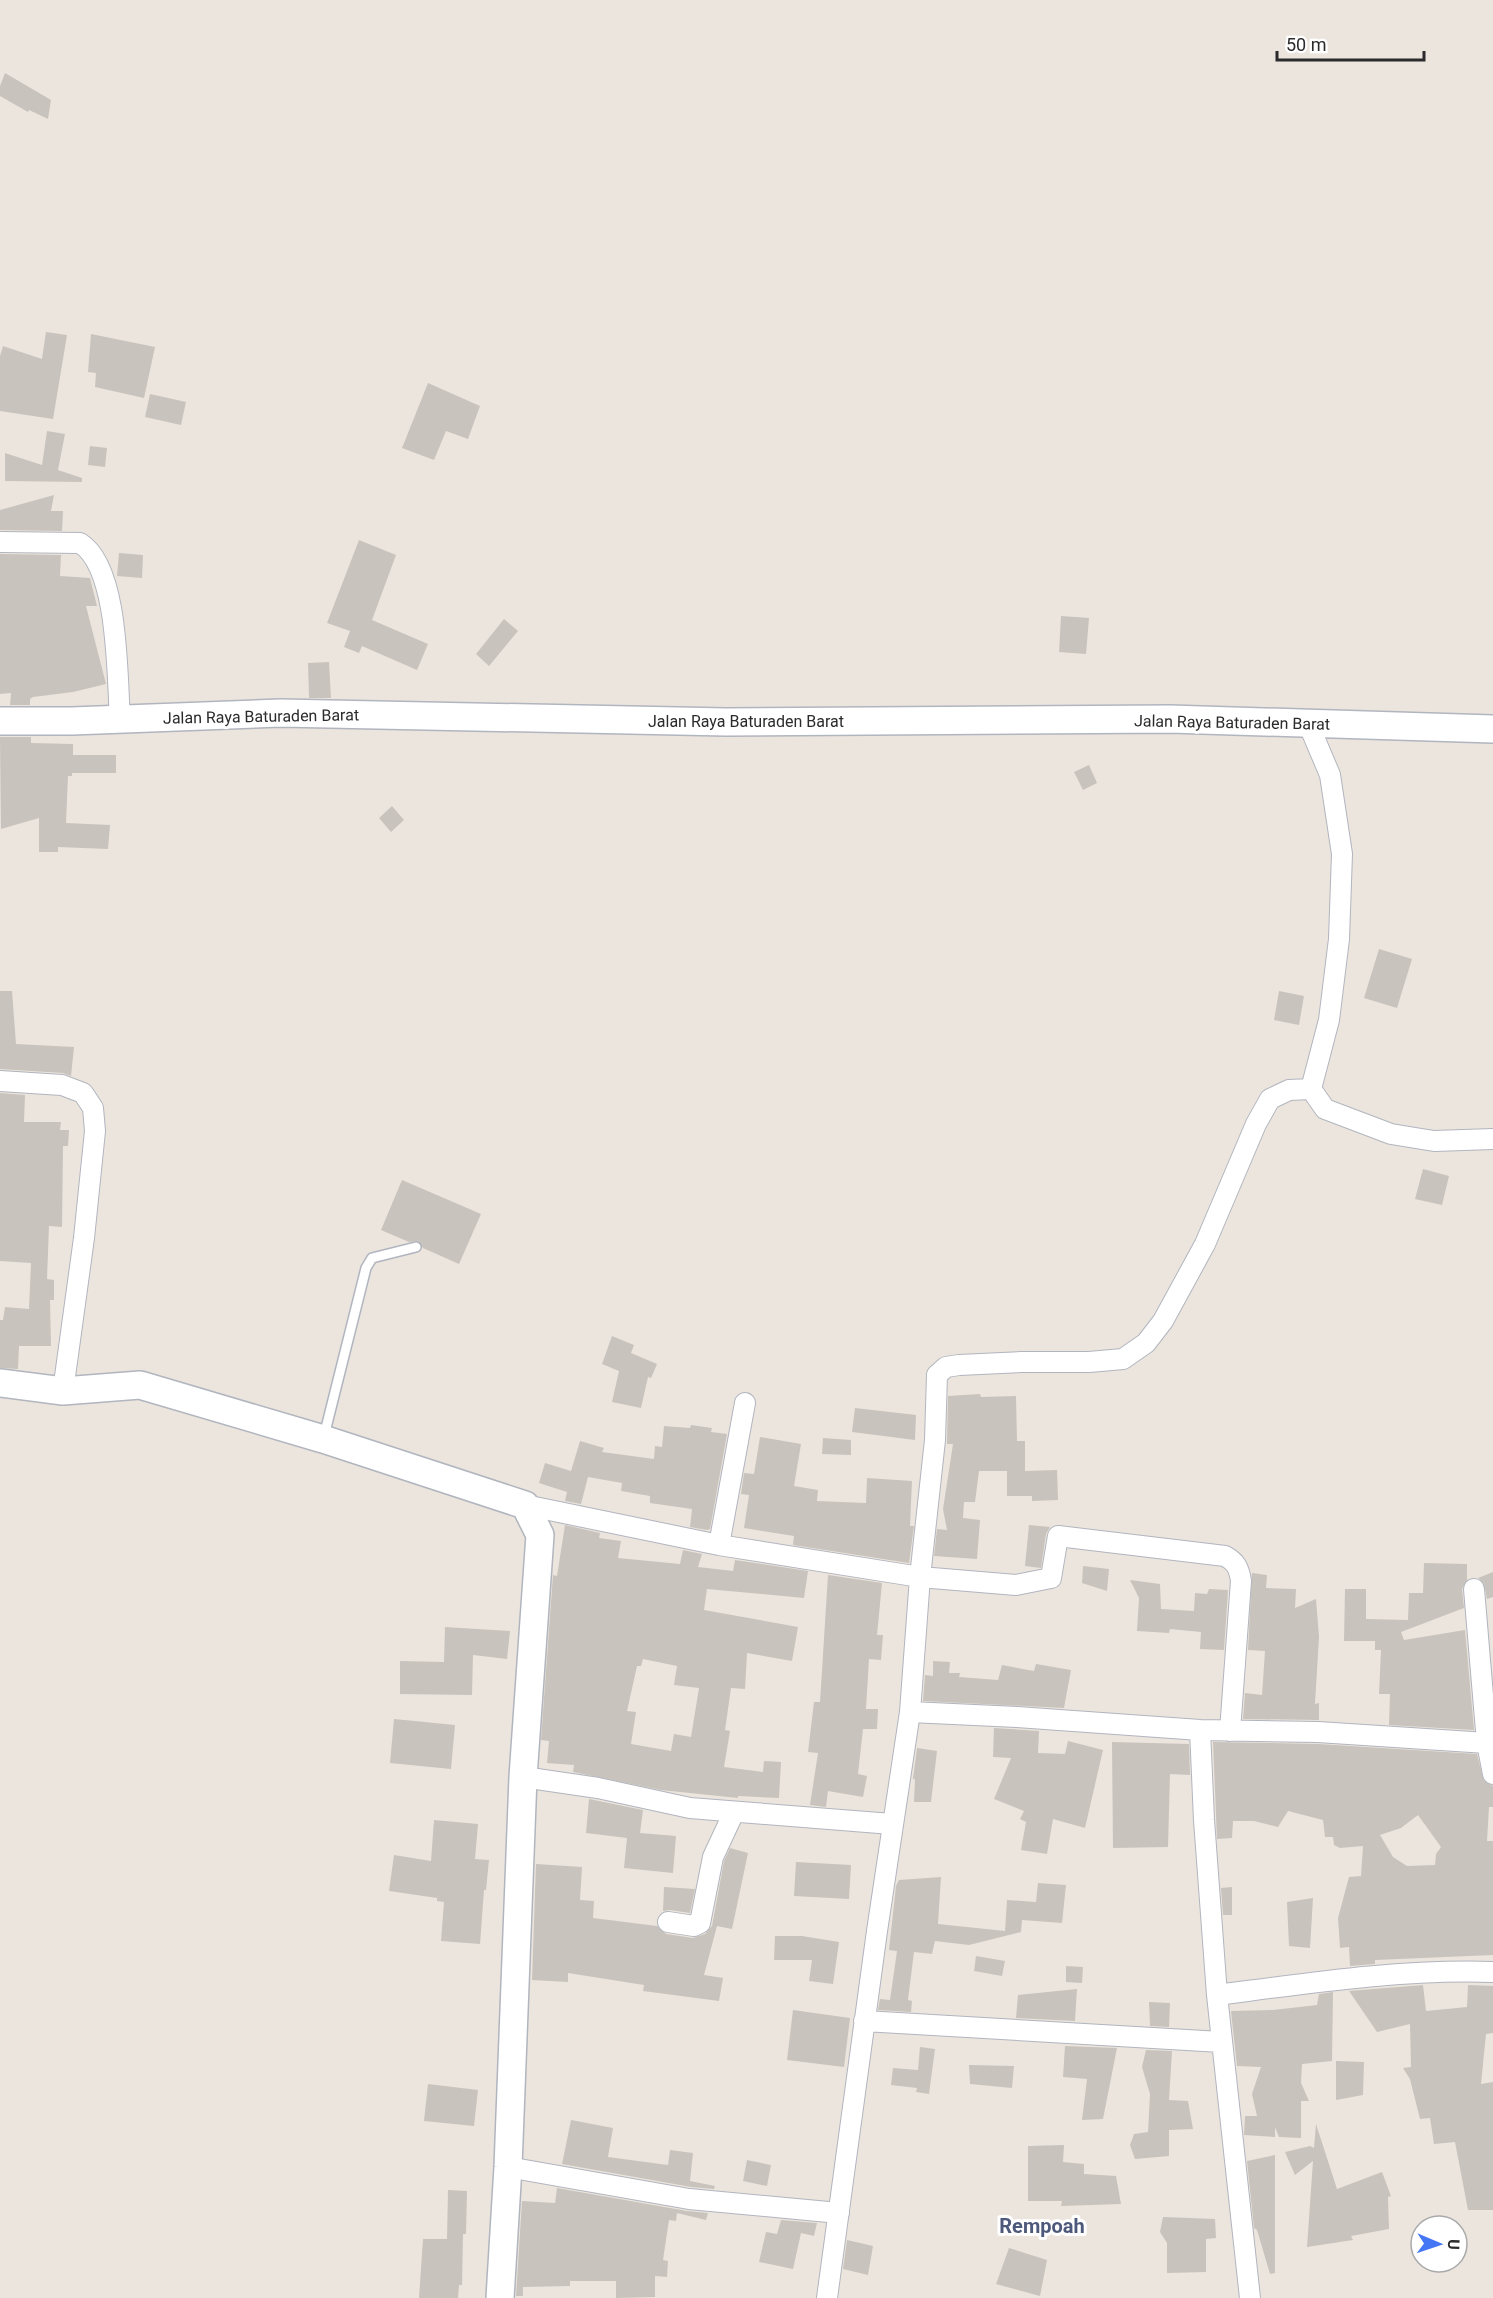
<svg xmlns="http://www.w3.org/2000/svg" width="1493" height="2298" viewBox="0 0 1493 2298" font-family="Roboto,sans-serif">
<rect width="100%" height="100%" fill="#ece5de"/>
<path fill="#c8c3bc" fill-rule="evenodd" d="M 5,73 L 51,100 L 48,119 L 29,110 L 28,112 L 0,96 L 0,86 Z
M 46,332 L 67,335 L 53,419 L 0,411 L 0,356 L 3,346 L 42,359 Z
M 91,334 L 155,347 L 144,398 L 95,387 L 96,373 L 88,372 Z
M 428,383 L 480,406 L 468,439 L 446,431 L 434,460 L 402,448 Z
M 150,394 L 186,402 L 181,425 L 145,417 Z
M 47,431 L 65,434 L 58,470 L 82,478 L 82,482 L 5,481 L 5,453 L 42,465 Z
M 90,446 L 107,448 L 105,467 L 88,465 Z
M 54,495 L 51,511 L 63,511 L 62,531 L 0,530 L 0,510 Z
M 359,540 L 396,555 L 372,620 L 428,644 L 417,670 L 362,646 L 359,653 L 344,647 L 350,631 L 327,623 Z
M 119,553 L 143,555 L 142,578 L 117,576 Z
M 0,554 L 61,555 L 60,576 L 90,578 L 97,606 L 86,606 L 106,684 L 73,692 L 33,697 L 30,699 L 30,705 L 10,705 L 11,693 L 0,694 Z
M 1061,616 L 1089,618 L 1086,654 L 1059,652 Z
M 504,619 L 518,631 L 489,666 L 476,654 Z
M 329,662 L 331,698 L 309,698 L 308,663 Z
M 0,737 L 31,737 L 31,743 L 73,744 L 73,755 L 116,755 L 116,773 L 72,773 L 72,776 L 68,776 L 66,823 L 110,825 L 108,849 L 58,847 L 58,852 L 39,852 L 39,818 L 1,829 Z
M 1089,765 L 1097,783 L 1083,790 L 1074,772 Z
M 392,806 L 404,820 L 391,832 L 379,818 Z
M 1379,949 L 1412,959 L 1397,1008 L 1364,998 Z
M 0,991 L 12,991 L 16,1044 L 74,1047 L 71,1076 L 63,1073 L 0,1069 Z
M 1279,991 L 1304,996 L 1299,1025 L 1274,1020 Z
M 0,1093 L 25,1095 L 24,1122 L 61,1122 L 60,1130 L 69,1130 L 68,1146 L 63,1146 L 62,1227 L 49,1226 L 47,1279 L 54,1280 L 54,1300 L 50,1300 L 51,1346 L 19,1346 L 18,1369 L 0,1368 L 0,1320 L 3,1320 L 5,1307 L 29,1309 L 31,1263 L 0,1261 Z
M 1423,1169 L 1449,1176 L 1442,1205 L 1415,1199 Z
M 402,1180 L 481,1214 L 459,1264 L 423,1248 L 418,1241 L 409,1242 L 381,1230 Z
M 612,1336 L 634,1345 L 631,1353 L 657,1364 L 651,1378 L 648,1377 L 641,1408 L 612,1402 L 619,1371 L 602,1364 Z
M 980,1394 L 981,1397 L 1016,1396 L 1017,1441 L 1025,1441 L 1025,1471 L 1057,1470 L 1058,1500 L 1032,1501 L 1032,1496 L 1007,1496 L 1007,1471 L 979,1471 L 975,1502 L 964,1502 L 963,1518 L 980,1520 L 977,1559 L 934,1556 L 937,1529 L 947,1530 L 943,1509 L 953,1444 L 947,1444 L 948,1396 Z
M 855,1408 L 916,1415 L 915,1440 L 852,1432 Z
M 691,1425 L 712,1428 L 711,1432 L 727,1434 L 710,1529 L 707,1530 L 690,1527 L 692,1509 L 650,1503 L 650,1496 L 621,1491 L 622,1483 L 588,1477 L 581,1504 L 565,1501 L 567,1492 L 539,1483 L 545,1463 L 571,1471 L 580,1441 L 604,1448 L 602,1452 L 654,1459 L 655,1446 L 662,1447 L 664,1426 L 690,1428 Z
M 760,1437 L 801,1444 L 794,1486 L 818,1490 L 817,1501 L 866,1503 L 867,1478 L 912,1481 L 910,1526 L 914,1526 L 909,1563 L 793,1545 L 794,1536 L 744,1528 L 749,1495 L 741,1494 L 744,1473 L 754,1474 Z
M 823,1438 L 851,1440 L 851,1455 L 822,1454 Z
M 565,1525 L 600,1533 L 599,1538 L 621,1541 L 618,1558 L 680,1564 L 683,1550 L 702,1554 L 698,1567 L 733,1571 L 735,1560 L 808,1571 L 804,1598 L 707,1589 L 704,1610 L 798,1627 L 792,1661 L 747,1653 L 745,1689 L 731,1688 L 725,1730 L 730,1731 L 724,1767 L 763,1772 L 764,1761 L 781,1762 L 779,1798 L 738,1796 L 738,1798 L 661,1790 L 573,1772 L 574,1765 L 547,1763 L 549,1741 L 541,1740 L 553,1575 L 557,1576 ZM 643,1659 L 677,1666 L 674,1685 L 699,1688 L 691,1737 L 674,1734 L 671,1751 L 631,1744 L 636,1712 L 627,1711 L 637,1666 L 641,1666 Z
M 1029,1525 L 1050,1527 L 1046,1534 L 1041,1568 L 1025,1566 Z
M 1424,1563 L 1467,1564 L 1467,1580 L 1462,1589 L 1464,1608 L 1401,1632 L 1404,1640 L 1465,1630 L 1474,1730 L 1389,1725 L 1390,1694 L 1379,1694 L 1381,1650 L 1375,1650 L 1375,1641 L 1344,1641 L 1345,1589 L 1366,1589 L 1366,1619 L 1408,1620 L 1409,1593 L 1423,1593 Z
M 1083,1566 L 1109,1569 L 1107,1591 L 1082,1583 Z
M 1493,1572 L 1493,1597 L 1487,1599 L 1484,1583 L 1478,1578 Z
M 1252,1573 L 1267,1575 L 1266,1588 L 1296,1589 L 1295,1608 L 1316,1599 L 1319,1637 L 1315,1704 L 1319,1703 L 1319,1720 L 1243,1719 L 1245,1693 L 1262,1695 L 1265,1651 L 1248,1650 Z
M 828,1575 L 882,1583 L 877,1635 L 883,1635 L 881,1660 L 869,1659 L 866,1709 L 878,1709 L 877,1729 L 863,1729 L 858,1774 L 867,1776 L 863,1797 L 828,1791 L 826,1807 L 810,1805 L 818,1753 L 808,1752 L 814,1702 L 820,1702 Z
M 1130,1580 L 1160,1584 L 1161,1609 L 1194,1611 L 1195,1593 L 1207,1594 L 1209,1589 L 1228,1590 L 1224,1650 L 1200,1649 L 1201,1632 L 1170,1629 L 1169,1633 L 1137,1631 L 1139,1598 Z
M 445,1627 L 510,1631 L 507,1659 L 473,1655 L 472,1695 L 400,1694 L 400,1661 L 444,1662 Z
M 933,1661 L 950,1662 L 949,1673 L 960,1673 L 959,1677 L 998,1680 L 1002,1665 L 1034,1671 L 1036,1664 L 1071,1670 L 1064,1708 L 923,1701 L 925,1675 L 933,1676 Z
M 394,1719 L 455,1725 L 451,1769 L 390,1763 Z
M 994,1728 L 1039,1731 L 1038,1753 L 1065,1754 L 1068,1741 L 1103,1750 L 1085,1828 L 1053,1819 L 1047,1854 L 1021,1850 L 1026,1822 L 1020,1819 L 1024,1811 L 994,1799 L 1011,1758 L 993,1757 Z
M 1112,1742 L 1189,1744 L 1190,1775 L 1170,1774 L 1168,1847 L 1113,1848 Z
M 1213,1742 L 1318,1744 L 1477,1754 L 1484,1781 L 1493,1786 L 1493,1807 L 1489,1807 L 1487,1841 L 1493,1841 L 1493,1955 L 1375,1960 L 1375,1964 L 1350,1966 L 1349,1947 L 1340,1948 L 1338,1918 L 1349,1877 L 1361,1876 L 1363,1846 L 1340,1848 L 1334,1845 L 1333,1837 L 1325,1837 L 1323,1820 L 1288,1811 L 1278,1827 L 1254,1821 L 1233,1821 L 1232,1838 L 1217,1839 ZM 1418,1815 L 1441,1847 L 1436,1854 L 1435,1865 L 1407,1866 L 1393,1857 L 1380,1835 L 1401,1828 Z
M 917,1748 L 937,1751 L 931,1802 L 914,1802 L 915,1779 L 913,1779 Z
M 589,1799 L 643,1810 L 640,1833 L 676,1836 L 673,1873 L 624,1868 L 627,1838 L 586,1833 Z
M 434,1820 L 478,1824 L 475,1859 L 489,1860 L 486,1890 L 484,1890 L 480,1944 L 441,1941 L 444,1902 L 437,1901 L 437,1898 L 389,1891 L 394,1855 L 431,1861 Z
M 730,1848 L 748,1853 L 732,1929 L 717,1926 L 704,1975 L 723,1978 L 719,2001 L 643,1991 L 644,1985 L 568,1973 L 568,1982 L 532,1980 L 536,1864 L 582,1867 L 580,1900 L 594,1901 L 593,1918 L 657,1926 L 666,1934 L 693,1938 L 705,1934 L 712,1926 L 724,1861 Z
M 796,1862 L 851,1865 L 849,1899 L 794,1896 Z
M 941,1877 L 938,1924 L 1005,1931 L 1007,1900 L 1036,1902 L 1038,1883 L 1066,1885 L 1062,1923 L 1022,1920 L 1021,1932 L 969,1945 L 935,1941 L 932,1954 L 914,1952 L 908,2000 L 912,2001 L 911,2012 L 878,2010 L 880,1999 L 890,2000 L 897,1951 L 889,1950 L 896,1886 L 899,1880 Z
M 664,1887 L 695,1889 L 690,1913 L 670,1910 L 663,1911 Z
M 1232,1887 L 1232,1915 L 1223,1915 L 1221,1888 Z
M 1313,1898 L 1310,1948 L 1289,1946 L 1287,1902 Z
M 775,1936 L 802,1936 L 839,1942 L 833,1984 L 809,1981 L 812,1960 L 774,1960 Z
M 976,1956 L 1005,1961 L 1002,1976 L 974,1971 Z
M 1066,1966 L 1083,1967 L 1082,1983 L 1066,1982 Z
M 1423,1985 L 1426,2011 L 1467,2007 L 1468,1985 L 1493,1986 L 1493,2033 L 1486,2034 L 1481,2084 L 1493,2082 L 1493,2210 L 1468,2210 L 1455,2142 L 1434,2144 L 1430,2118 L 1420,2119 L 1410,2079 L 1403,2068 L 1411,2067 L 1410,2024 L 1377,2032 L 1349,1991 Z
M 1077,1989 L 1075,2021 L 1016,2018 L 1018,1995 Z
M 1333,1992 L 1332,2061 L 1302,2064 L 1301,2083 L 1309,2101 L 1301,2101 L 1301,2138 L 1279,2137 L 1275,2127 L 1275,2137 L 1244,2135 L 1245,2116 L 1257,2116 L 1252,2094 L 1261,2067 L 1237,2066 L 1231,2011 L 1273,2010 L 1317,2005 L 1319,1994 Z
M 1149,2002 L 1170,2003 L 1169,2027 L 1150,2026 Z
M 793,2010 L 850,2018 L 844,2067 L 787,2060 Z
M 1065,2046 L 1117,2048 L 1103,2119 L 1082,2120 L 1087,2079 L 1063,2077 Z
M 920,2047 L 935,2049 L 929,2094 L 916,2092 L 917,2088 L 891,2085 L 893,2068 L 918,2070 Z
M 1146,2050 L 1172,2051 L 1169,2100 L 1188,2101 L 1193,2129 L 1169,2130 L 1169,2156 L 1135,2159 L 1130,2145 L 1134,2134 L 1148,2132 L 1150,2094 L 1142,2067 Z
M 1336,2061 L 1364,2062 L 1363,2095 L 1336,2100 Z
M 969,2065 L 1014,2066 L 1012,2088 L 970,2084 Z
M 428,2084 L 478,2090 L 474,2126 L 424,2121 Z
M 571,2120 L 613,2128 L 608,2157 L 668,2165 L 670,2150 L 693,2153 L 690,2181 L 715,2186 L 714,2189 L 691,2187 L 562,2164 Z
M 1316,2124 L 1337,2189 L 1382,2172 L 1391,2196 L 1388,2197 L 1389,2229 L 1351,2236 L 1353,2240 L 1307,2247 L 1313,2161 L 1295,2175 L 1285,2152 L 1310,2146 L 1314,2148 Z
M 1064,2145 L 1063,2162 L 1084,2164 L 1084,2174 L 1116,2176 L 1121,2204 L 1061,2206 L 1062,2201 L 1028,2201 L 1028,2146 Z
M 1275,2155 L 1275,2273 L 1270,2274 L 1257,2230 L 1254,2228 L 1247,2161 Z
M 747,2160 L 771,2165 L 767,2186 L 743,2181 Z
M 557,2188 L 687,2211 L 708,2213 L 706,2220 L 677,2213 L 676,2221 L 669,2220 L 663,2260 L 668,2261 L 667,2277 L 655,2276 L 655,2297 L 616,2298 L 616,2281 L 570,2281 L 570,2286 L 523,2287 L 523,2296 L 516,2296 L 522,2201 L 555,2203 Z
M 448,2190 L 467,2191 L 466,2234 L 463,2234 L 462,2285 L 459,2285 L 458,2298 L 419,2298 L 423,2239 L 447,2239 Z
M 1163,2217 L 1215,2219 L 1216,2238 L 1206,2239 L 1206,2272 L 1167,2273 L 1167,2243 L 1160,2232 Z
M 781,2220 L 817,2223 L 814,2236 L 801,2233 L 793,2269 L 759,2262 L 766,2232 L 777,2234 Z
M 847,2240 L 873,2246 L 868,2275 L 843,2269 Z
M 1009,2248 L 1047,2260 L 1040,2296 L 996,2284 Z"/>
<g fill="none" stroke-linecap="round" stroke-linejoin="round">
<g stroke="#b1b5be" stroke-width="12">
<path id="lane" d="M 324,1436 L 366,1268 L 372,1258 L 416,1247"/>
</g>
<g stroke="#b1b5be" stroke-width="22">
<path id="street" d="M 0,542 L 80,543 C 119,567 117,676 120,720
M 1308,723 L 1330,775 L 1342,854 L 1339,939 L 1329,1020 L 1311,1089
M 0,1081 L 62,1085 L 83,1093 L 93,1108 L 95,1131 L 84,1238 L 63,1391
M 1311,1089 L 1325,1109 L 1391,1134 L 1434,1141 L 1493,1139
M 525,1505 L 719,1545 L 920,1577 L 910,1712 L 877,1931 L 827,2298
M 719,1545 L 745,1403
M 1474,1589 L 1487,1743
M 910,1712 L 1017,1717 L 1200,1730 L 1318,1732 L 1487,1743 L 1493,1774
M 1200,1730 L 1204,1820 L 1217,1995 L 1250,2298
M 1230,1731 L 1241,1581 C 1239,1568 1236,1562 1225,1556 L 1058,1536 L 1051,1578 L 1016,1585 L 920,1577 L 935,1440 L 937,1375 L 946,1367 L 959,1365 L 1022,1362 L 1089,1362 L 1123,1359 L 1146,1343 L 1163,1321 L 1205,1244 L 1256,1124 L 1270,1099 L 1289,1090 L 1311,1089
M 523,1777 L 598,1788 L 690,1808 L 892,1824
M 668,1922 L 694,1926 L 700,1923 L 713,1857 L 734,1812
M 1217,1995 C 1309,1983 1400,1969 1493,1972
M 864,2021 L 1221,2042
M 508,2167 L 689,2199 L 839,2213"/>
</g>
<g stroke="#b1b5be" stroke-width="30">
<path id="secondary" d="M 0,721 L 72,721 L 281,713 L 726,722 L 1170,719 L 1493,729
M 0,1383 L 63,1391 L 140,1385 L 323,1439 L 525,1505 L 540,1535 L 523,1777 L 508,2167 L 500,2298"/>
</g>
<use href="#lane" stroke="#fff" stroke-width="9"/>
<use href="#street" stroke="#fff" stroke-width="20"/>
<use href="#secondary" stroke="#fff" stroke-width="27"/>
</g>
<g text-anchor="middle" stroke-width="6" stroke-linejoin="round" paint-order="stroke">
<g font-size="16" fill="#2b2b2b" stroke="#fff">
<text transform="translate(261 716) rotate(-1)" y="6">Jalan Raya Baturaden Barat</text>
<text x="746" y="727">Jalan Raya Baturaden Barat</text>
<text transform="translate(1232 722) rotate(1)" y="6">Jalan Raya Baturaden Barat</text>
</g>
<g font-size="20" font-weight="bold" fill="#4d597a" stroke="#fff">
<text x="1042" y="2233">Rempoah</text>
</g>
</g>
<g transform="translate(1439 2244) rotate(92)"><circle r="28" fill="#ffffff" stroke="#aaaaaa" stroke-width="1.5"/>
<path d="M0-4.5L10 22L0 15L-10 22Z" fill="#4576f3"/>
<text y="-9" font-size="16" font-weight="bold" text-anchor="middle" fill="#2b2b2b">U</text>
</g>
<path d="M1277 51v9h147v-9" fill="none" stroke="#2b2b2b" stroke-width="3"/>
<text x="1286" y="51" font-size="18" fill="#2b2b2b" stroke="#ffffff" stroke-width="4.5" paint-order="stroke">50 m</text>
</svg>
